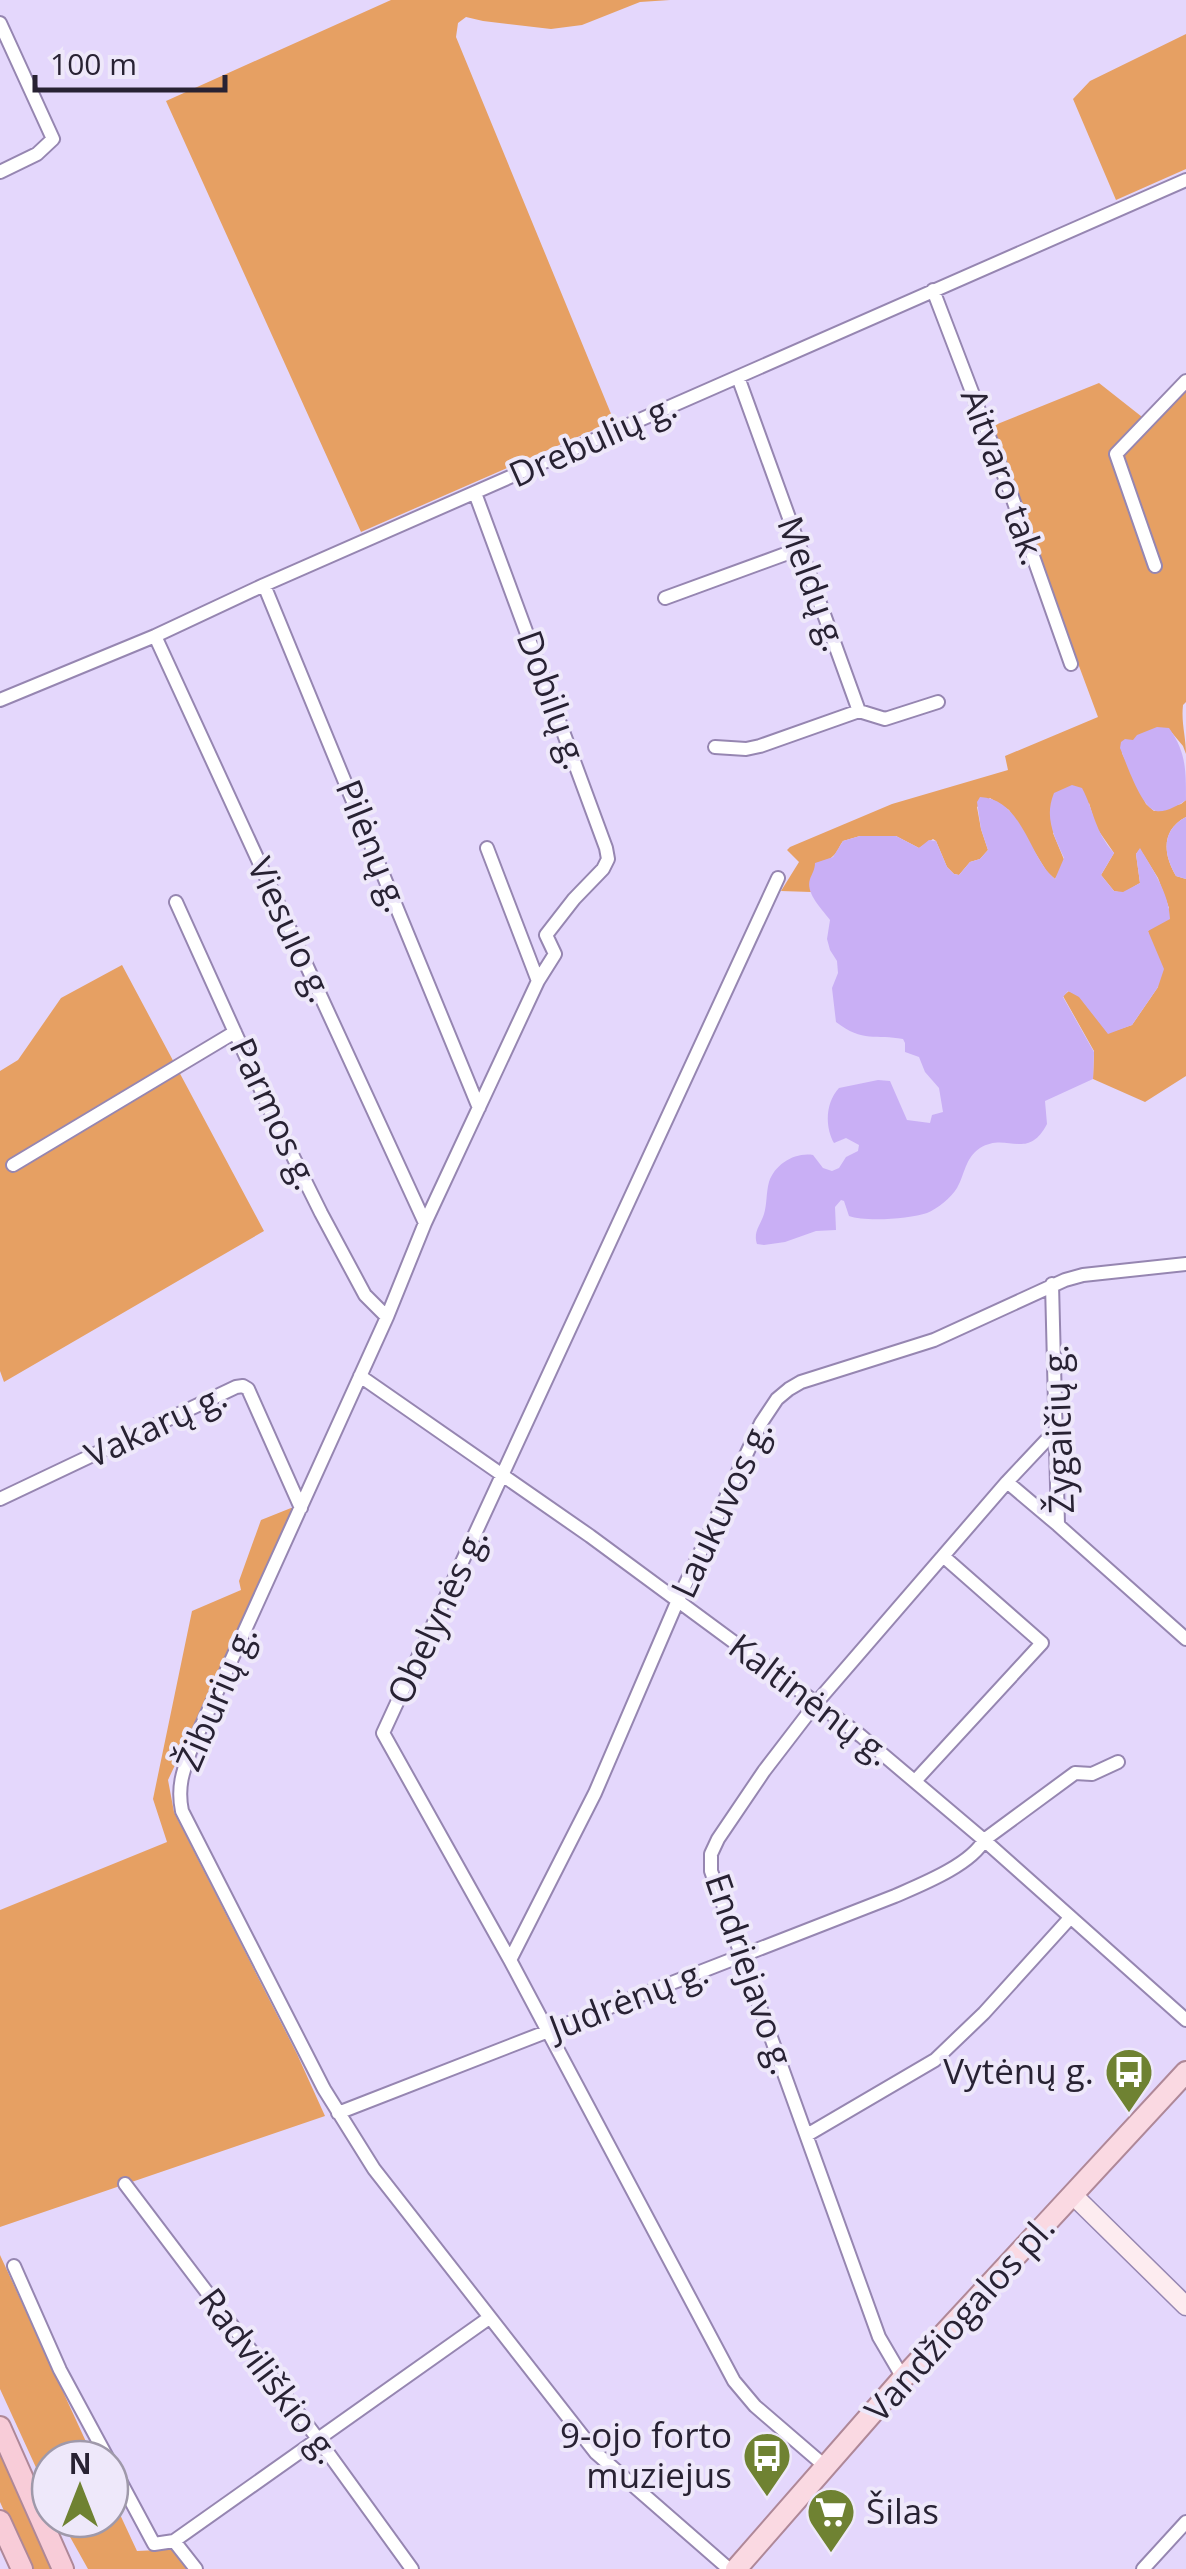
<svg xmlns="http://www.w3.org/2000/svg" width="1186" height="2569" viewBox="0 0 1186 2569" font-family="'Open Sans',sans-serif">
<rect width="100%" height="100%" fill="#e4d7fc"/>
<path fill="#e6a063" d="M 391,0 L 670,0 L 640,2 L 582,25 L 551,29 L 483,21 L 466,17 L 458,23 L 456,37 L 614,421 L 361,532 L 166,101 Z
M 1186,34 L 1186,169 L 1116,200 L 1073,99 L 1090,81 Z
M 1099,383 L 1151,424 L 1186,389 L 1186,702 L 1183,705 C 1181,723 1186,737 1186,754 L 1183,746 L 1168,728 C 1149,727 1135,739 1122,753 L 1146,804 L 1154,811 L 1181,804 L 1186,800 L 1186,817 C 1161,830 1163,854 1176,876 L 1186,879 L 1186,1076 L 1145,1102 L 1093,1079 L 1094,1051 L 1063,996 L 1069,991 L 1079,996 L 1108,1033 L 1132,1025 L 1158,987 L 1148,931 L 1169,908 L 1158,878 L 1140,849 L 1136,854 L 1140,883 L 1123,893 L 1114,891 L 1101,875 L 1114,853 L 1096,827 L 1089,803 L 1053,833 L 1065,862 L 1055,879 L 1047,872 L 1009,810 L 990,798 L 977,807 L 981,829 L 988,850 L 980,859 L 970,862 L 959,875 L 954,874 L 947,867 L 936,841 L 933,839 L 919,848 L 896,836 L 860,836 L 843,841 C 839,846 838,852 833,856 C 820,869 808,870 811,892 L 781,891 L 799,862 L 787,850 L 790,847 L 892,804 L 1008,770 L 1005,756 L 1098,717 L 990,427 Z
M 122,965 L 264,1231 L 4,1382 L 0,1371 L 0,1071 L 18,1060 L 61,998 Z
M 296,1506 L 168,1780 L 174,1812 L 297,2054 L 325,2116 L 0,2227 L 0,1910 L 167,1842 L 153,1799 L 192,1611 L 241,1590 L 239,1581 L 261,1520 Z
M 0,2255 L 94,2459 L 50,2459 L 50,2498 L 0,2389 Z
M 0,2452 L 53,2569 L 30,2569 L 0,2502 Z
M 110,2493 L 137,2551 L 181,2549 L 194,2569 L 88,2569 L 60,2519 L 110,2519 Z"/>
<path fill="#c9aff5" d="M 1157,727 L 1169,728 C 1186,752 1186,769 1186,800 C 1179,805 1165,813 1156,811 C 1141,808 1126,762 1120,748 L 1121,742 L 1125,739 L 1133,740 L 1137,735 Z
M 1072,785 L 1082,788 C 1095,813 1094,830 1114,853 L 1101,875 L 1114,891 L 1123,892 L 1140,883 L 1136,854 L 1140,848 C 1153,870 1169,893 1170,919 L 1148,931 L 1164,969 L 1158,987 L 1132,1025 L 1108,1034 L 1079,997 L 1068,991 L 1063,997 L 1094,1052 L 1093,1079 L 1045,1101 L 1047,1124 C 1027,1162 1007,1131 980,1148 C 965,1158 965,1174 957,1188 C 951,1198 937,1209 927,1213 C 910,1219 865,1222 849,1216 L 844,1201 L 841,1200 L 835,1207 L 836,1230 L 816,1231 L 785,1242 L 764,1245 L 757,1244 C 753,1232 760,1226 764,1214 C 767,1204 766,1193 769,1182 C 775,1164 795,1152 813,1155 L 823,1168 L 832,1171 L 839,1168 L 846,1157 L 858,1151 L 859,1145 L 846,1138 L 834,1143 C 825,1127 825,1103 839,1088 L 878,1080 L 890,1081 L 907,1120 L 930,1123 L 932,1115 L 943,1112 L 939,1088 L 925,1072 L 919,1057 L 905,1052 L 905,1043 L 903,1039 C 876,1034 863,1043 836,1022 L 832,988 L 838,973 L 837,961 L 830,950 L 827,939 L 830,920 C 822,909 805,893 810,879 C 812,874 815,869 815,863 L 833,857 L 843,841 L 860,836 L 896,836 L 919,848 L 929,840 L 936,841 L 947,867 L 954,874 L 959,875 L 970,862 L 980,859 L 988,850 L 981,829 L 977,802 L 980,797 C 1023,799 1029,858 1055,879 L 1064,858 C 1054,836 1044,817 1054,793 Z
M 1186,817 L 1186,879 L 1176,876 C 1163,854 1161,830 1186,817 Z"/>
<g fill="none" stroke-linecap="round" stroke-linejoin="round">
<g stroke="#9686b1" stroke-width="16">
<path id="minor" d="M 0,23 L 53,139 L 37,154 L 0,172
M 933,290 L 1011,494 L 1071,664
M 738,377 L 859,711 L 885,719 L 938,702
M 475,493 L 606,848 L 608,859 L 603,869 L 574,899 L 546,935 L 555,954 L 538,981 L 425,1223 L 387,1317 L 191,1749 C 183,1771 177,1787 182,1811 L 324,2089 L 374,2169 L 596,2453 L 729,2569
M 1155,566 L 1116,454 L 1186,381
M 264,585 L 479,1108
M 665,598 L 799,549
M 155,636 L 425,1223
M 0,700 L 155,636 L 264,585 L 1186,180
M 715,747 L 746,749 L 760,746 L 859,711
M 487,848 L 538,981
M 778,878 L 383,1733 L 510,1960 L 734,2381 L 755,2406 L 826,2467
M 176,902 L 271,1112 L 321,1213 L 365,1295 L 387,1317
M 13,1165 L 235,1032
M 1052,1284 L 1058,1525 L 1186,1639
M 360,1376 L 590,1536 L 861,1736 L 984,1840 L 1186,2020
M 1007,1482 L 1058,1525
M 0,1499 L 236,1387 L 243,1386 L 248,1389 L 301,1508
M 915,1781 L 1042,1643 L 943,1556
M 510,1960 L 595,1793 L 678,1600 L 761,1423 L 777,1399 L 789,1389 L 801,1382 L 934,1340 L 1065,1280 L 1083,1275 L 1186,1264
M 338,2113 L 895,1896 C 920,1885 971,1865 984,1840 L 1075,1773 L 1092,1774 L 1118,1762
M 807,2135 L 935,2060 L 984,2013 L 1070,1918
M 125,2184 L 318,2439 L 412,2569
M 14,2266 L 60,2370 L 108,2459
M 903,2378 L 879,2337 L 711,1871 L 711,1854 L 718,1839 L 764,1771 L 817,1702 L 1007,1482 L 1055,1431
M 110,2462 L 154,2544 L 174,2541 L 489,2318
M 174,2541 L 196,2569
M 1143,2569 L 1186,2522"/>
</g>
<g stroke="#9686b1" stroke-width="21">
<path id="secondary" d="M 1073,2195 L 1186,2306"/>
</g>
<g stroke="#af8898" stroke-width="24">
<path id="primary" d="M 736,2569 L 903,2378 L 1186,2072"/>
</g>
<g stroke="#af8898" stroke-width="24">
<path id="trunk" d="M 0,2427 L 63,2569
M 0,2521 L 22,2569"/>
</g>
<use href="#minor" stroke="#fff" stroke-width="12"/>
<use href="#secondary" stroke="#fdecf0" stroke-width="18"/>
<use href="#primary" stroke="#fad9e2" stroke-width="20"/>
<use href="#trunk" stroke="#f8ccd8" stroke-width="20"/>
</g>
<defs>
<g id="bus-pin" transform="scale(2.5)"><path d="M0 17L-7.5 6A9.5 9.5 0 1 1 7.5 6Z" fill="#6f8232" stroke="#eee8fa"/><path d="M-5-6H5V4H4V6H2V4H-2V6H-4V4H-5ZM-3.5-4V0h7V-4ZM-3.5 1.2v1.5H-2V1.2ZM2 1.2v1.5H3.5V1.2Z" fill="#fff"/></g>
<g id="supermarket-pin" transform="scale(2.5)"><path d="M0 17L-7.5 6A9.5 9.5 0 1 1 7.5 6Z" fill="#6f8232" stroke="#eee8fa"/><path d="M-6-5.5h2.5l.6 2H6L4.5 2H-2.5L-4.4-4H-6ZM-1.5 3.2a1.3 1.3 0 1 0 .1 0ZM3 3.2a1.3 1.3 0 1 0 .1 0Z" fill="#fff"/></g>
</defs>
<g fill-rule="evenodd">
<use href="#bus-pin" x="1129" y="2072"/>
<use href="#bus-pin" x="767" y="2456"/>
<use href="#supermarket-pin" x="831" y="2512"/>
</g>
<g text-anchor="middle" stroke-width="8" stroke-linejoin="round" paint-order="stroke">
<g font-size="35" fill="#282233" stroke="#eee8fa">
<text transform="translate(593 441) rotate(-24)" y="12">Drebulių g.</text>
<text transform="translate(1003 477) rotate(70)" y="12">Aitvaro tak.</text>
<text transform="translate(812 584) rotate(70)" y="12">Meldų g.</text>
<text transform="translate(552 700) rotate(70)" y="12">Dobilų g.</text>
<text transform="translate(372 846) rotate(68)" y="12">Pilėnų g.</text>
<text transform="translate(290 930) rotate(65)" y="12">Viesulo g.</text>
<text transform="translate(274 1114) rotate(65)" y="12">Parmos g.</text>
<text transform="translate(156 1426) rotate(-25)" y="12">Vakarų g.</text>
<text transform="translate(1059 1429) rotate(-92)" y="12">Žygaičių g.</text>
<text transform="translate(722 1509) rotate(-65)" y="12">Laukuvos g.</text>
<text transform="translate(438 1616) rotate(-65)" y="12">Obelynės g.</text>
<text transform="translate(217 1698) rotate(-67)" y="12">Žiburių g.</text>
<text transform="translate(810 1700) rotate(37)" y="12">Kaltinėnų g.</text>
<text transform="translate(750 1974) rotate(71)" y="12">Endriejavo g.</text>
<text transform="translate(629 2000) rotate(-21)" y="12">Judrėnų g.</text>
<text transform="translate(960 2319) rotate(-48)" y="12">Vandžiogalos pl.</text>
<text transform="translate(269 2376) rotate(53)" y="12">Radviliškio g.</text>
</g>
<g font-size="35" fill="#282233" stroke="#eee8fa" text-anchor="end">
<text x="1094" y="2084">Vytėnų g.</text>
<text x="732" y="2448">9-ojo forto<tspan x="732" dy="40">muziejus</tspan></text>
<text x="866" y="2524" text-anchor="start">Šilas</text>
</g>
</g>
<g transform="translate(80 2489)"><circle r="48" fill="#eee8fa" stroke="#9f99aa" stroke-width="2.5"/>
<path d="M0-8L18 38L0 25L-18 38Z" fill="#6f8232"/>
<text y="-15" font-size="28" font-weight="bold" text-anchor="middle" fill="#282233">N</text>
</g>
<path d="M35 75v15h190v-15" fill="none" stroke="#282233" stroke-width="5"/>
<text x="50" y="75" font-size="30" fill="#282233" stroke="#eee8fa" stroke-width="8" paint-order="stroke">100 m</text>
</svg>
